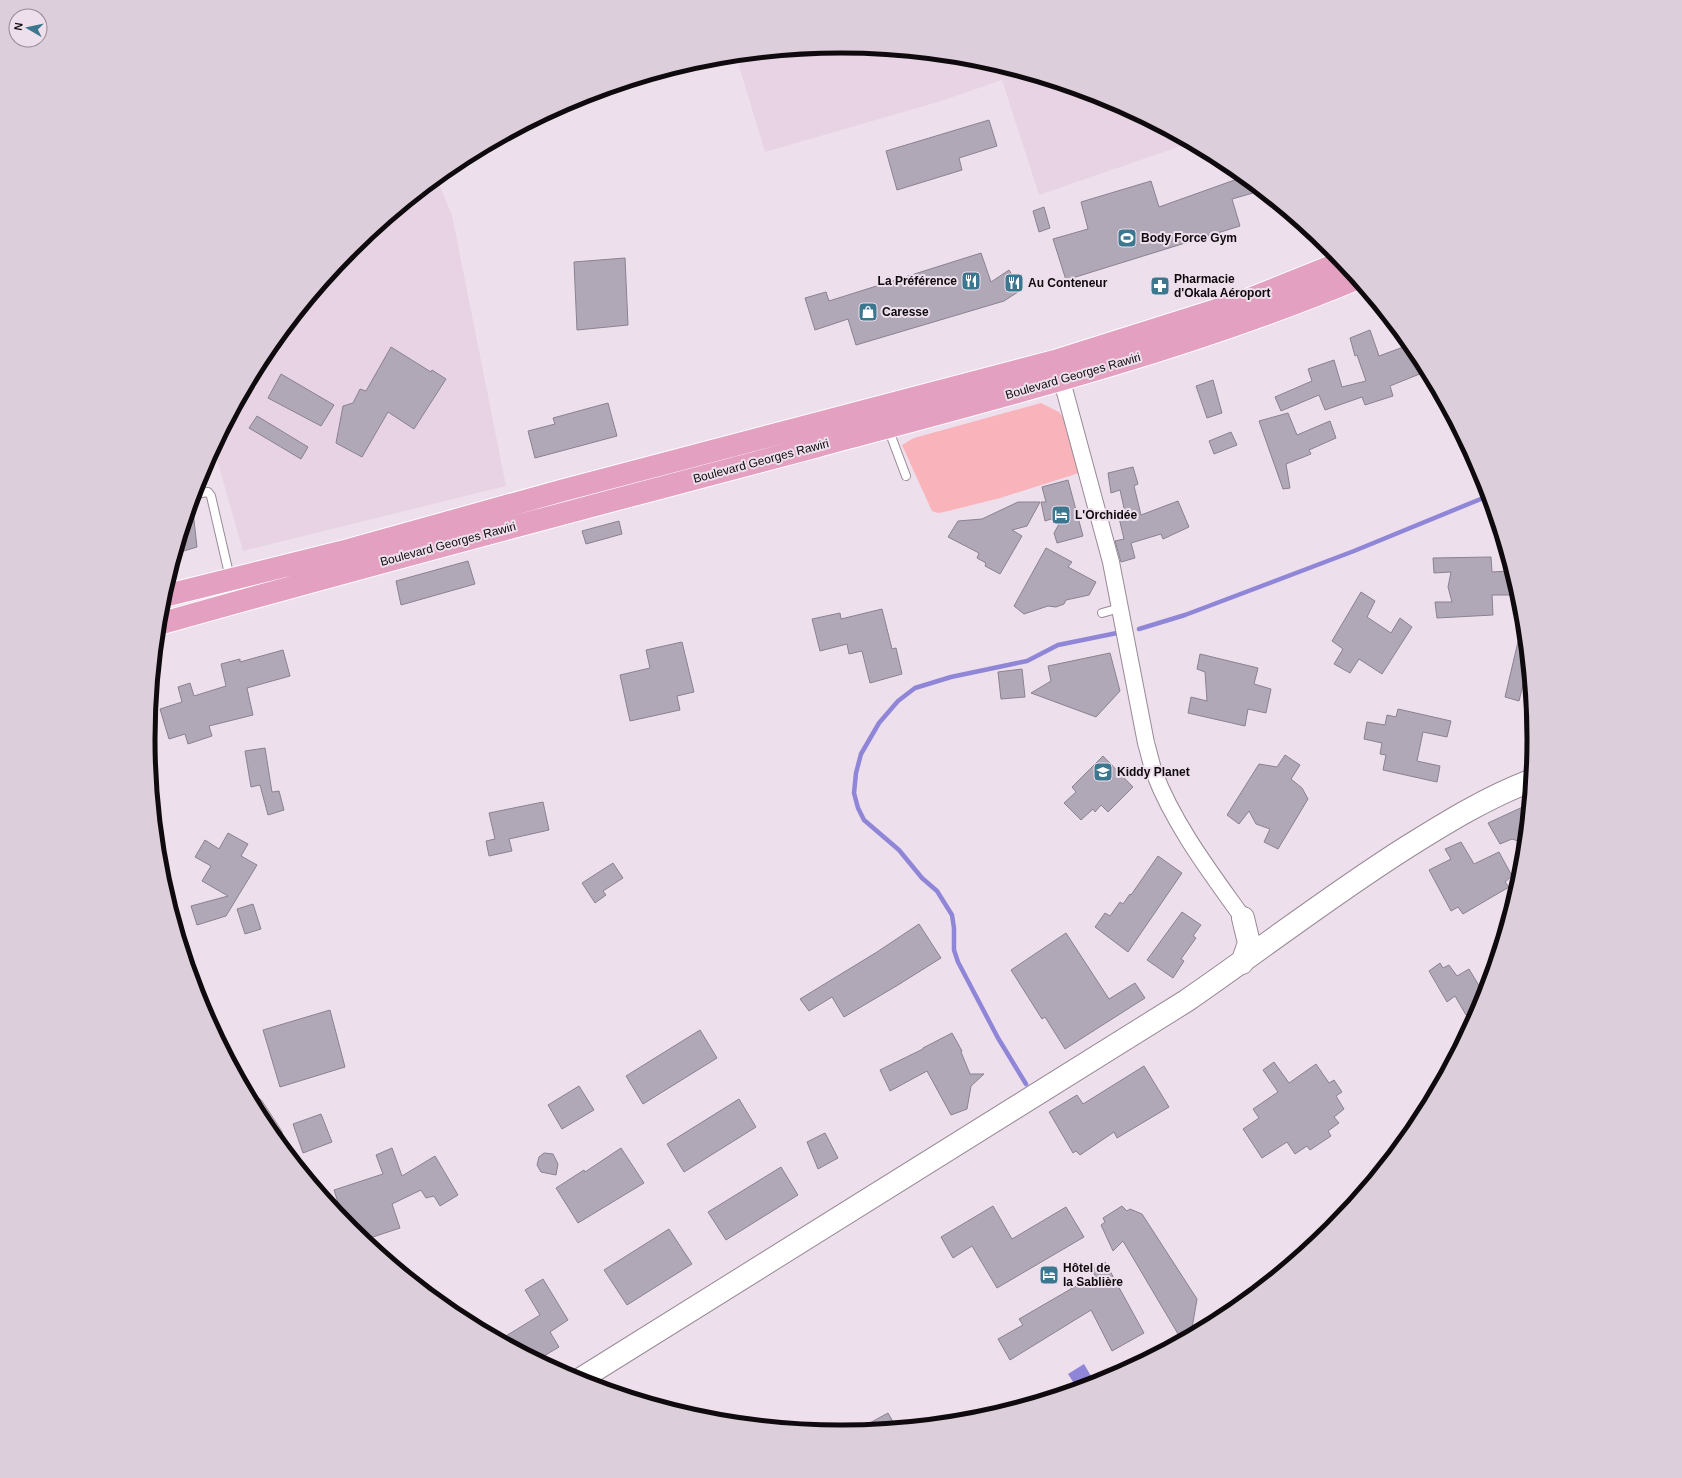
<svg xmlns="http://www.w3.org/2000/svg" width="1682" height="1478" viewBox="0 0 1682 1478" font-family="Arial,sans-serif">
<rect width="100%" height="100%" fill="#eedfec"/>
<path fill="#e8d3e5" d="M 841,46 L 976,59 L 1106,99 L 1190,143 L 1039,195 L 1002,80 L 938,102 L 765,152 L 736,56 Z
M 437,179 L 452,215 L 506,486 L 243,551 L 214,449 L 265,354 L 351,249 Z"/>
<path fill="#f9b3ba" d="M 1041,403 L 1059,412 L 1065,420 L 1079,473 L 1000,498 L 944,512 L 938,513 L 932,511 L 902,445 L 914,438 Z"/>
<path fill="#9086d7" d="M 1084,1364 L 1095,1383 L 1077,1388 L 1068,1374 Z"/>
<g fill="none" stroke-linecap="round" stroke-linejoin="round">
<path stroke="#9086d7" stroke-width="4.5" d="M 1139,629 L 1185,615 L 1354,551 L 1488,496
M 1026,1084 L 998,1038 L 958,962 L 954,950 L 954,928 L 952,915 L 937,891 L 922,878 L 899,850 L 864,820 L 858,808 L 854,793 L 856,773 L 861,754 L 879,723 L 898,701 L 915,688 L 951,677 L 1027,661 L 1058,645 L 1117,633"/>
</g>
<path fill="#b0a8b7" stroke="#898290" d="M 989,120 L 997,146 L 959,158 L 962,170 L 897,190 L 886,151 Z
M 1243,177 L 1260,191 L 1232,199 L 1240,226 L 1066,280 L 1053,239 L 1088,229 L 1081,202 L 1151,181 L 1159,207 Z
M 1044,207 L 1050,228 L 1039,232 L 1033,211 Z
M 981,253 L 991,282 L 1009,270 L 1021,290 L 1004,301 L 856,345 L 848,319 L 815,330 L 805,298 L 826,292 L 829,301 Z
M 625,258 L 628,325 L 577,330 L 574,262 Z
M 1370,330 L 1379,356 L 1406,346 L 1410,356 L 1417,354 L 1427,371 L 1390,386 L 1393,396 L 1365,405 L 1362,397 L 1325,410 L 1319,395 L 1281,411 L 1275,397 L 1312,381 L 1308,369 L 1334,360 L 1342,387 L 1366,381 L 1357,355 L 1355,356 L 1350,338 Z
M 391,347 L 431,372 L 432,370 L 446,379 L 414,429 L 388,412 L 362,457 L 336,443 L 343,406 L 353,403 L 360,389 L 366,391 Z
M 281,374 L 334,405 L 321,426 L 268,398 Z
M 1213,380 L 1222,413 L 1207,418 L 1196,386 Z
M 608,403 L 617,436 L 535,458 L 528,431 L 555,424 L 553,418 Z
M 1288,413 L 1297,435 L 1330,421 L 1336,438 L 1309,450 L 1311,454 L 1286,464 L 1290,488 L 1283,489 L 1259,421 Z
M 257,416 L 308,447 L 301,459 L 249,428 Z
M 1231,432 L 1237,445 L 1214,454 L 1209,441 Z
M 1133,467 L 1138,484 L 1134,486 L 1141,515 L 1178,501 L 1189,527 L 1163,539 L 1161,534 L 1131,543 L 1135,558 L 1121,562 L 1115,541 L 1124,539 L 1119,518 L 1126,517 L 1120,490 L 1111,493 L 1108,473 Z
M 1068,480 L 1083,536 L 1057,543 L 1054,533 L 1064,515 L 1045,521 L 1041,502 L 1046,502 L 1042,487 Z
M 192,502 L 197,547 L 177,553 L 183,534 Z
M 1018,502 L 1040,502 L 1027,526 L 1012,530 L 1022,536 L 1000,574 L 985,566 L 986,563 L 977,558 L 979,553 L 948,537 L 958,521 L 982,519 Z
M 619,521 L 622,534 L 586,544 L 582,531 Z
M 1046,548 L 1072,562 L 1068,567 L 1096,582 L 1089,595 L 1066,600 L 1064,604 L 1056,607 L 1048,606 L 1024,614 L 1014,606 Z
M 1491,557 L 1492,572 L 1509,571 L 1510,595 L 1492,595 L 1493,615 L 1437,618 L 1435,602 L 1452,602 L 1448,587 L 1451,572 L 1434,573 L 1433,558 Z
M 468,561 L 475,584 L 401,605 L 396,581 Z
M 1361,592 L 1375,601 L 1367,617 L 1391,633 L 1400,618 L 1412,627 L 1382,674 L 1359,659 L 1350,673 L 1334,664 L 1343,649 L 1332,641 Z
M 882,609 L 892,649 L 896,648 L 902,674 L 870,683 L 862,651 L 849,654 L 847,644 L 820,651 L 812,619 L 840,613 L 841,619 Z
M 1521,629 L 1523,629 L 1529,686 L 1523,685 L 1519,701 L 1505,697 Z
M 682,642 L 694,692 L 677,696 L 680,710 L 630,721 L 620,675 L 650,668 L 646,650 Z
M 283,650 L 290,676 L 247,688 L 253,715 L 209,726 L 212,736 L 188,744 L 185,734 L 169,739 L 160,709 L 182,702 L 178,687 L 190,683 L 194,696 L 226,686 L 221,664 L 240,659 L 240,662 Z
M 1110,653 L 1120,691 L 1096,717 L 1031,693 L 1051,681 L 1048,666 Z
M 1200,654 L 1258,668 L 1254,684 L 1271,689 L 1266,713 L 1248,709 L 1245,726 L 1188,713 L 1191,697 L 1207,701 L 1205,672 L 1197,669 Z
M 1022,669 L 1025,697 L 1001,699 L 998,672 Z
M 1398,709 L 1451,721 L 1447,737 L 1423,732 L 1417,761 L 1440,766 L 1437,782 L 1383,770 L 1386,755 L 1380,754 L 1382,743 L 1364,739 L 1367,722 L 1385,725 L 1387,715 L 1396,717 Z
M 265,748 L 272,792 L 279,791 L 284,810 L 268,815 L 260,785 L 251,787 L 245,751 Z
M 1285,755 L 1300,765 L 1291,779 L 1302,788 L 1308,799 L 1278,849 L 1264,842 L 1270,829 L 1256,824 L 1249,811 L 1239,824 L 1227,815 L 1259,764 L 1277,767 Z
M 1103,756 L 1133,787 L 1108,812 L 1101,805 L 1095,812 L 1093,809 L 1081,820 L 1064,803 L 1076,792 L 1072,787 Z
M 543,802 L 549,830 L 509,839 L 512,851 L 489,856 L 486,841 L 495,839 L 489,813 Z
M 1527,805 L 1524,843 L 1512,839 L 1500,844 L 1488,823 Z
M 228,833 L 248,844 L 241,856 L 257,865 L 226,916 L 197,925 L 191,906 L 228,896 L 202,881 L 211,866 L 195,857 L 205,840 L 219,849 Z
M 1461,842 L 1474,864 L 1499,852 L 1512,876 L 1505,882 L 1509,887 L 1463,914 L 1458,907 L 1451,911 L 1429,870 L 1451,859 L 1445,849 Z
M 1158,856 L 1182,873 L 1128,952 L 1095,927 L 1105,913 L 1110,916 L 1120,902 L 1123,904 L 1130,894 L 1131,895 Z
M 613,863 L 623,878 L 603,891 L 606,895 L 595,903 L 582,883 Z
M 253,904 L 261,929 L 245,934 L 237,909 Z
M 1182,912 L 1201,925 L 1193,936 L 1196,938 L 1181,959 L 1184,961 L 1173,978 L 1147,960 Z
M 919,924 L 941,958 L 898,985 L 844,1017 L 832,997 L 809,1011 L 800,999 L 877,952 Z
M 1066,933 L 1109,999 L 1135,983 L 1145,998 L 1065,1049 L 1045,1017 L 1042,1019 L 1011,970 Z
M 1440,963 L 1443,968 L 1449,965 L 1457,976 L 1469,969 L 1484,994 L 1483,998 L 1475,1002 L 1478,1009 L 1466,1015 L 1455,996 L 1447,1002 L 1429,971 Z
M 330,1010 L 345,1067 L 280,1087 L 263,1030 Z
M 700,1030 L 717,1058 L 643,1104 L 626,1076 Z
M 952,1033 L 962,1051 L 961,1052 L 970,1074 L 984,1074 L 971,1086 L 967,1109 L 951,1115 L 927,1071 L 890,1091 L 880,1070 L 923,1049 L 923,1048 Z
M 1274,1062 L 1289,1083 L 1316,1064 L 1329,1083 L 1334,1080 L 1342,1092 L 1336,1096 L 1344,1109 L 1334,1117 L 1339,1123 L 1328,1131 L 1331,1136 L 1310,1150 L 1307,1146 L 1295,1154 L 1287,1142 L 1262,1158 L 1243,1129 L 1259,1118 L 1253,1109 L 1278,1092 L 1263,1070 Z
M 1144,1066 L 1169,1107 L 1117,1138 L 1114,1132 L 1080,1155 L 1076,1151 L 1073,1153 L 1049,1112 L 1077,1095 L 1083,1104 Z
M 579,1086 L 594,1110 L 562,1129 L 548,1105 Z
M 739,1099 L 756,1127 L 684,1172 L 667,1144 Z
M 321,1114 L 332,1142 L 303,1153 L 293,1124 Z
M 825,1133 L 838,1158 L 818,1169 L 807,1142 Z
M 392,1148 L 402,1176 L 435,1156 L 458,1195 L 440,1206 L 434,1196 L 426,1198 L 421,1190 L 392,1204 L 400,1228 L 364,1240 L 351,1229 L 344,1221 L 334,1190 L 383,1174 L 376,1155 Z
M 621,1148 L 644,1183 L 578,1223 L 556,1188 L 584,1170 L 585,1172 Z
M 544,1153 L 553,1154 L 558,1164 L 556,1175 L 541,1172 L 537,1165 L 539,1157 Z
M 781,1167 L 798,1195 L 726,1240 L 708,1212 Z
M 993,1206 L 1012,1239 L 1066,1207 L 1084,1237 L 997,1288 L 972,1246 L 953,1258 L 941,1237 Z
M 1122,1206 L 1127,1211 L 1130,1209 L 1142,1214 L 1197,1299 L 1191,1334 L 1181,1339 L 1123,1241 L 1113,1251 L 1101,1225 L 1105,1222 L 1103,1218 Z
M 669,1229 L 692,1264 L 627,1305 L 604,1270 Z
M 1105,1262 L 1144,1333 L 1112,1351 L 1091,1310 L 1010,1360 L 998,1339 L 1023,1325 L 1019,1319 L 1095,1275 L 1091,1270 Z
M 543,1279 L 568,1320 L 550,1332 L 559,1347 L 539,1359 L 501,1339 L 540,1315 L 525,1290 Z
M 888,1413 L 896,1427 L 857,1430 Z"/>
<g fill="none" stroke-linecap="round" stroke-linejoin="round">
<g stroke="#988a96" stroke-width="10">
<path id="lane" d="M 888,428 L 906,476
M 195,494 L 208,492 L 211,496 L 230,578
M 1102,613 L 1120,608"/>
</g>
<g stroke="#988a96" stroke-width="18">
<path id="street" d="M 1062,381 L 1111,562 L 1146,743 C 1149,753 1151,763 1154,772 C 1174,825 1211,873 1243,918
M 255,1106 L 274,1135"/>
</g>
<g stroke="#988a96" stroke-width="24">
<path id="secondary" d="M 1242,963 L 1249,943 L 1243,918
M 579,1380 L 1186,1001 C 1260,950 1331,895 1407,847 C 1447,822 1486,798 1530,781"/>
</g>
<g stroke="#fff" stroke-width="24">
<path id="primary" d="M 164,596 L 341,552 L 564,490 L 1055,361 L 1245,301 L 1342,262
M 159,624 C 378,562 598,504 818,446 C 1001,397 1180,352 1356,279"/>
</g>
<use href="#lane" stroke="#fff" stroke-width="8"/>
<use href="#street" stroke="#fff" stroke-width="16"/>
<use href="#secondary" stroke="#fff" stroke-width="22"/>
<use href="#primary" stroke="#e3a0c1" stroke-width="22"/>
</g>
<defs>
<g id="stadium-square" transform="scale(1)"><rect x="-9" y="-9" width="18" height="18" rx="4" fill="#3b778e" stroke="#eedfec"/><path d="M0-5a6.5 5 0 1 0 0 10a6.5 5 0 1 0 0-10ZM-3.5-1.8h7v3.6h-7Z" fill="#fff"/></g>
<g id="restaurant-square" transform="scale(1)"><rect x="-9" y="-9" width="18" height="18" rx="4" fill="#3b778e" stroke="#eedfec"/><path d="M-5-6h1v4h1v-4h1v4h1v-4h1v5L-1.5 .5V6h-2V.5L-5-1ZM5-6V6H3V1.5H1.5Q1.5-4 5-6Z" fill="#fff"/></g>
<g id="pharmacy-square" transform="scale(1)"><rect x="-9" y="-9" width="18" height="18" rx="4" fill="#3b778e" stroke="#eedfec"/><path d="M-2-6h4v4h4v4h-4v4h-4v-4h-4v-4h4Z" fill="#fff"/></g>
<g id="shop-square" transform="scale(1)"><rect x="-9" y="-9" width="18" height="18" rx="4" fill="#3b778e" stroke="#eedfec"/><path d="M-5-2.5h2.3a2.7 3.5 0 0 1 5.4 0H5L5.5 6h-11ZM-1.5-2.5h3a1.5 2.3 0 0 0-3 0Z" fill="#fff"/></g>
<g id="hotel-square" transform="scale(1)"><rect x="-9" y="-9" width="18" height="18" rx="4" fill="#3b778e" stroke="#eedfec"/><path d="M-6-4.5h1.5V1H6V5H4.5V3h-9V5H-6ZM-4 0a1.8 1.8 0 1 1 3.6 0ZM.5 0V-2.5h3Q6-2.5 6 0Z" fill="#fff"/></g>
<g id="school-square" transform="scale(1)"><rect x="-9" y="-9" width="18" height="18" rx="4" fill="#3b778e" stroke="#eedfec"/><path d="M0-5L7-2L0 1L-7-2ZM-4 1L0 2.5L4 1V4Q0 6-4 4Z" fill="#fff"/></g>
</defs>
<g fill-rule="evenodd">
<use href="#stadium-square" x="1127" y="238"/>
<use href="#restaurant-square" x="971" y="281"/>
<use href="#restaurant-square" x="1014" y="283"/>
<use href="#pharmacy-square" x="1160" y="286"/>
<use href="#shop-square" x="868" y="312"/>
<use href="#hotel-square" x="1061" y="515"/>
<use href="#school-square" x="1103" y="772"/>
<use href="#hotel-square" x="1049" y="1275"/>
</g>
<g text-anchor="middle" stroke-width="4" stroke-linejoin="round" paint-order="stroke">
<g font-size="12" font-weight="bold" fill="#0f0a0e" stroke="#eedfec" text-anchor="start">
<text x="1141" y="242">Body Force Gym</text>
<text x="1174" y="283">Pharmacie<tspan x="1174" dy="14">d'Okala Aéroport</tspan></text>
<text x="957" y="285" text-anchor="end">La Préférence</text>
<text x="1028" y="287">Au Conteneur</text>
<text x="882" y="316">Caresse</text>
<text x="1075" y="519">L'Orchidée</text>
<text x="1117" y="776">Kiddy Planet</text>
<text x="1063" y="1272">Hôtel de<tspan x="1063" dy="14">la Sablière</tspan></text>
</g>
<g font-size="12" fill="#0f0a0e" stroke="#eedfec">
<text transform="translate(1073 376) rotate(-16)" y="4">Boulevard Georges Rawiri</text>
<text transform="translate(761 461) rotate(-15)" y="4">Boulevard Georges Rawiri</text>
<text transform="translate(448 544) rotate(-15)" y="4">Boulevard Georges Rawiri</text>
</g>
</g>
<path d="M0 0H1682V1478H0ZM155 739a686 686 0 1 1 1372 0a686 686 0 1 1-1372 0Z" fill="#dcceda" fill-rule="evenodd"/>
<path fill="none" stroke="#0f0a0e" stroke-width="5" d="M155 739a686 686 0 1 1 1372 0a686 686 0 1 1-1372 0Z"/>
<g transform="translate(28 28) rotate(279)"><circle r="19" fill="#eedfec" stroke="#958a93"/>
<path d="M0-3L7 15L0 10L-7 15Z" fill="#3b778e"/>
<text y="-6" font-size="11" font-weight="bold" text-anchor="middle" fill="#0f0a0e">N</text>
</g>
</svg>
